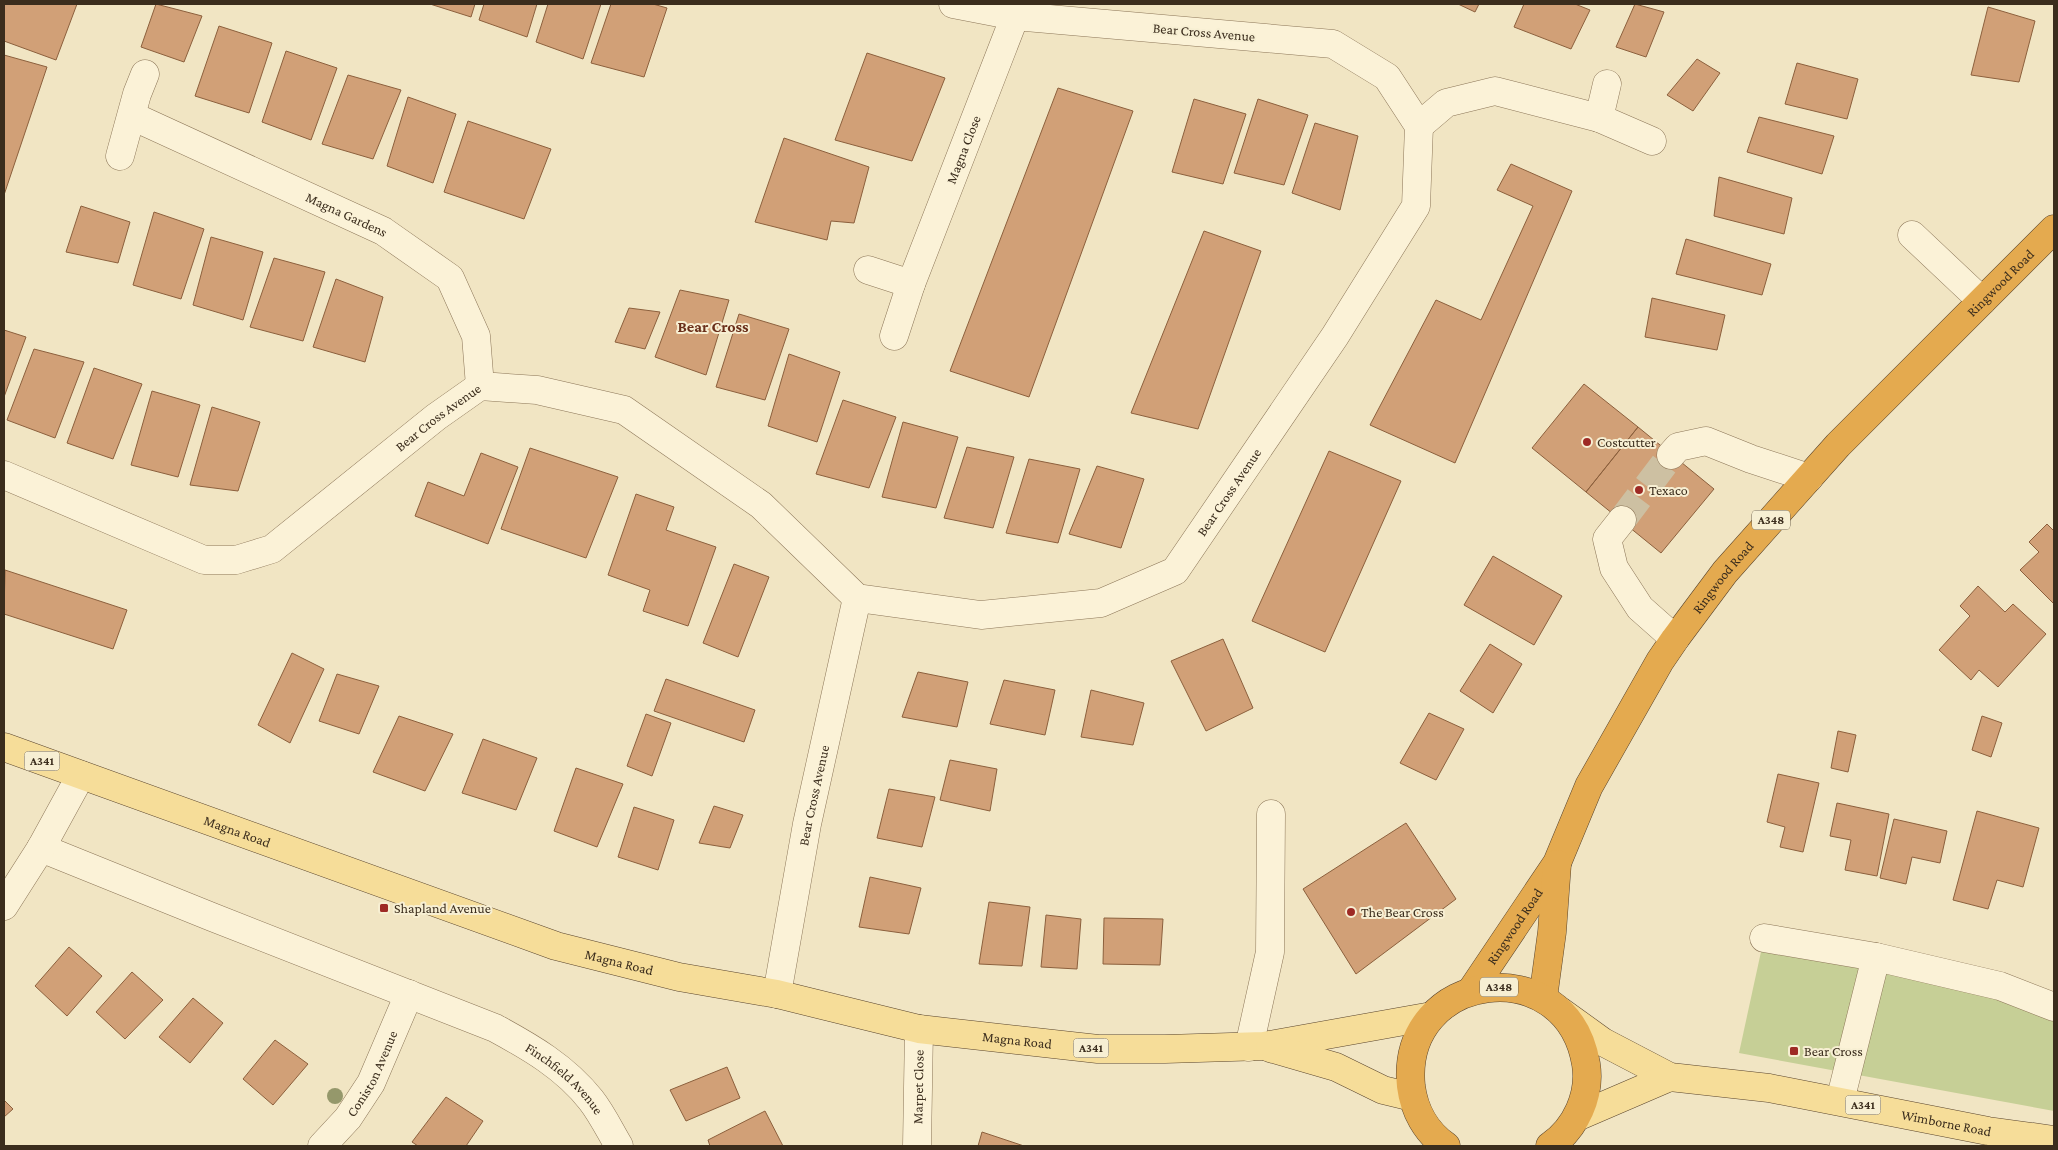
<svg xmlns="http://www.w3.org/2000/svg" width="2058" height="1150" viewBox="0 0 2058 1150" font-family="'Crimson Pro',serif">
<rect width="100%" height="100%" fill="#f1e5c3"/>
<path fill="#c6cf96" d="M 1764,938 L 2054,1007 L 2054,1111 L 1739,1053 Z"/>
<path fill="#d1a077" stroke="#8c603d" d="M 4,4 L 77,4 L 56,60 L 4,41 Z
M 156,4 L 202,16 L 184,62 L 141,47 Z
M 430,4 L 475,4 L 471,17 Z
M 484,4 L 537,4 L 527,37 L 479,20 Z
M 548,4 L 601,4 L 583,59 L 536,42 Z
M 611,4 L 653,4 L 667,8 L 644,77 L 591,63 Z
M 1458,4 L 1479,4 L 1475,12 Z
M 1524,4 L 1575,4 L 1590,10 L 1571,49 L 1514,27 Z
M 1635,4 L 1664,12 L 1646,57 L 1616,47 Z
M 1988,7 L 2035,21 L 2019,82 L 1971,75 Z
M 219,26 L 272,43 L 249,113 L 195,96 Z
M 286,51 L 337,68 L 311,140 L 262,122 Z
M 867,53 L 945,78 L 912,161 L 835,140 Z
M 4,55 L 47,67 L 4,195 Z
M 1697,59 L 1720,73 L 1693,111 L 1667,95 Z
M 1797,63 L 1858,79 L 1847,119 L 1785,104 Z
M 348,75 L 401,90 L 373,159 L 322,144 Z
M 1058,88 L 1133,111 L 1029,397 L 950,371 Z
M 408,97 L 456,114 L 433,183 L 387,166 Z
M 1194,99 L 1246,114 L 1223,184 L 1172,172 Z
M 1258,99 L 1308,115 L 1284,185 L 1234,173 Z
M 1759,117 L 1834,136 L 1822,174 L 1747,152 Z
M 468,121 L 551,149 L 524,219 L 444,192 Z
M 1315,123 L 1358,136 L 1340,210 L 1292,193 Z
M 784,138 L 869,167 L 854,223 L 831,221 L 827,240 L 755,222 Z
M 1511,164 L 1572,191 L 1455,463 L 1370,425 L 1436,300 L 1481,320 L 1533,206 L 1497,190 Z
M 1719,177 L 1792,198 L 1784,234 L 1714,216 Z
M 81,206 L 130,222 L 118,263 L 66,252 Z
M 154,212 L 204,229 L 181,299 L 133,285 Z
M 1204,231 L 1261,251 L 1198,429 L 1131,413 Z
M 211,237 L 263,252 L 243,320 L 193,305 Z
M 1686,239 L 1771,264 L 1762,295 L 1676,274 Z
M 274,258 L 325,272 L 303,341 L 250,327 Z
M 336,279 L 383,297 L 365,362 L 313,347 Z
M 680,290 L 729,300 L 706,375 L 655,357 Z
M 1652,298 L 1725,315 L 1717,350 L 1645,337 Z
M 629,308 L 660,312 L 645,349 L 615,342 Z
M 739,314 L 789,329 L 765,400 L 716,387 Z
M 4,330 L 26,337 L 4,397 Z
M 34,349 L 84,362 L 55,438 L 7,420 Z
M 789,354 L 840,372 L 817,442 L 768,426 Z
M 94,368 L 142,384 L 113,459 L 67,443 Z
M 1584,384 L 1638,427 L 1586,492 L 1532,448 Z
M 152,391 L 200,405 L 178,477 L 131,465 Z
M 843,400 L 896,417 L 869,488 L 816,474 Z
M 212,407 L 260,422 L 238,491 L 190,485 Z
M 903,422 L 958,437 L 936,508 L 882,497 Z
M 1638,427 L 1714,489 L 1661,553 L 1586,492 Z
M 967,447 L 1014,457 L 993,528 L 944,518 Z
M 530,448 L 618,477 L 586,558 L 501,529 Z
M 1329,451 L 1401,481 L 1325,652 L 1252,621 Z
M 481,453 L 518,467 L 488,544 L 415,516 L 428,482 L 464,496 Z
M 1029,459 L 1080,469 L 1058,543 L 1006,533 Z
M 1097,466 L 1144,479 L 1121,548 L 1069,534 Z
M 636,494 L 674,507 L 666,530 L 716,547 L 688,626 L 643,611 L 650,590 L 608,575 Z
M 2047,524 L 2054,531 L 2054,604 L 2020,570 L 2039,552 L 2029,542 Z
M 1493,556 L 1562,596 L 1534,645 L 1464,605 Z
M 734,564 L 769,577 L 738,657 L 703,643 Z
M 5,570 L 127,610 L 113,649 L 4,614 Z
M 1978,586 L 2005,612 L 2013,604 L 2046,634 L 1998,687 L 1979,670 L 1971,680 L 1939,650 L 1970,616 L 1960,606 Z
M 1223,639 L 1253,708 L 1206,731 L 1171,661 Z
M 1490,644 L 1522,664 L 1493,713 L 1460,691 Z
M 292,653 L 324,669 L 290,743 L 258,725 Z
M 918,672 L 968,682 L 957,727 L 902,717 Z
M 337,674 L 379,686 L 359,734 L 319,721 Z
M 666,679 L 755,710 L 744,742 L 654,711 Z
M 1004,680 L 1055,690 L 1045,735 L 990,724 Z
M 1091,690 L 1144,703 L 1133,745 L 1081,737 Z
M 1429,713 L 1464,729 L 1436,780 L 1400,763 Z
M 646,714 L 671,723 L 652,776 L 627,766 Z
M 399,716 L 453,734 L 425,791 L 373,772 Z
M 1982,716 L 2002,723 L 1991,757 L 1972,750 Z
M 1838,731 L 1856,735 L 1848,772 L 1831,768 Z
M 483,739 L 537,758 L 516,810 L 462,793 Z
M 950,760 L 997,769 L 990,811 L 940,800 Z
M 576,768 L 623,784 L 597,847 L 554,831 Z
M 1778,774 L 1819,783 L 1803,852 L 1780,847 L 1785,827 L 1767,822 Z
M 889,789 L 935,797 L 922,847 L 877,838 Z
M 1837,803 L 1889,814 L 1877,876 L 1845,870 L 1851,840 L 1830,836 Z
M 714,806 L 743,815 L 730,848 L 699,843 Z
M 634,807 L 674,820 L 658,870 L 618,857 Z
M 1977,811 L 2039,828 L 2023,887 L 1997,880 L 1988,909 L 1953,900 Z
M 1894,819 L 1947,831 L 1940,863 L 1912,857 L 1906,884 L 1880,878 Z
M 1406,823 L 1456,899 L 1356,974 L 1303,889 Z
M 870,877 L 921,888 L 909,934 L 859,927 Z
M 989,902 L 1030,907 L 1022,966 L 979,964 Z
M 1046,915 L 1081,919 L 1077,969 L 1041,967 Z
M 1104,918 L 1163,919 L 1160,965 L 1103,964 Z
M 69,947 L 102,976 L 67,1016 L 35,986 Z
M 132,972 L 163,1000 L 125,1039 L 96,1012 Z
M 193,998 L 223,1023 L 190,1063 L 159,1037 Z
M 275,1040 L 308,1064 L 273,1105 L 243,1079 Z
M 727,1067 L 740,1098 L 686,1121 L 670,1090 Z
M 446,1097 L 483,1121 L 466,1146 L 418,1146 L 412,1142 Z
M 4,1100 L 13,1109 L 4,1117 Z
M 765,1111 L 783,1146 L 710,1146 L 708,1140 Z
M 982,1132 L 1024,1146 L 978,1146 Z"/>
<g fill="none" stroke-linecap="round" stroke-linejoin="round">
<path stroke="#cdc0a2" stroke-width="28" stroke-dasharray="28 14" stroke-linecap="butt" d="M 1622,520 L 1671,455"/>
<g stroke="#8c7658" stroke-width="29">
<g id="minor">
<path id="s1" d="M 132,116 L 383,231 L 450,278 L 476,336 L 480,386"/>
<path d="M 1599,118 L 1607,84"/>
<path d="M 1419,126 L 1446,103 L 1495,91 L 1599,118 L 1652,141"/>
<path d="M 120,156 L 137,94 L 145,74"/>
<path d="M 1912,235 L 1982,301"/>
<path d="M 868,270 L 911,284"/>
<path id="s2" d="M 894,336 L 911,284 L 1015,16"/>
<path d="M 1671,455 L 1678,447 L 1706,441 L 1751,459 L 1809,478"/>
<path id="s3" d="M 4,475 L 204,560 L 236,560 L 272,549 L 436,417 L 480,386 L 537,390 L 624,410 L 761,505 L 857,598 L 981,615 L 1101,603 L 1175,571 L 1335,336 L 1416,206 L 1419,126 L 1387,77 L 1333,44 L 1015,16 L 953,4"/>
<path d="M 1622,520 L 1607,539 L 1614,568 L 1640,608 L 1675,639"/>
<path id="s4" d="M 41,848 L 212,917 L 495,1028 C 530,1047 565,1067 591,1100 C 602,1114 610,1131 619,1146"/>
<path d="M 4,906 L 41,848 L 81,775"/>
<path d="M 1764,938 L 1876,957 L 2000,986 L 2054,1007"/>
<path id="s5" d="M 777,994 L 807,824 L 857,598"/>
<path d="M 1249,1047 L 1270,952 L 1271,814"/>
<path d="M 1840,1101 L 1876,957"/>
<path id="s6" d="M 322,1146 L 348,1118 L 371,1083 L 409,994"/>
<path id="s7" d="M 917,1146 L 919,1029"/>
</g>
</g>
<g stroke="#59442d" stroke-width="29">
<g id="major">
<path id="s8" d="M 4,747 L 556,946 L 679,977 L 777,994 L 919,1029 L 1098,1049 L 1165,1049 L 1264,1046 L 1432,1016"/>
<path id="s9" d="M 1560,1011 L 1603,1042 L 1670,1077 L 1769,1088 L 1988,1131 L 2054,1140"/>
<path d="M 1270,1048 L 1336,1067 L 1383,1090 L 1412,1097"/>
<path d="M 1577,1117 L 1670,1077"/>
</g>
</g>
<g stroke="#59442d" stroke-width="29">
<g id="highway">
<path id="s10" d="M 1471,991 L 1557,863 L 1589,786 L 1660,661 L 1675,639 L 1725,572 L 1838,445 L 2054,229"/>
<path d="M 1543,998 L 1552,932 L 1557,864"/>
<path d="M 1446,1146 C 1426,1132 1414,1110 1411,1086 C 1400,970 1567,949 1586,1064 C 1591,1095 1576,1128 1550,1146"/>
</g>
</g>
<use href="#minor" stroke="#fbf2d7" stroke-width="28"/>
<use href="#major" stroke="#f6dd99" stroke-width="28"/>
<use href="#highway" stroke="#e4aa4f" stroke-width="28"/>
</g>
<circle fill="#95986b" cx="335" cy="1096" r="8"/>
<g fill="#9e2a25" stroke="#f7efd3" stroke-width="2">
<circle cx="1587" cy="442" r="5"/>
<circle cx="1639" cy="490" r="5"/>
<rect x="379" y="903" width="10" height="10" rx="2.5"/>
<circle cx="1351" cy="912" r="5"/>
<rect x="1789" y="1046" width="10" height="10" rx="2.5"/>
</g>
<g text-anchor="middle" stroke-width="4" stroke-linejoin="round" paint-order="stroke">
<g fill="#f7efd3" stroke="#736754" stroke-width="1">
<rect x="1752" y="510.5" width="38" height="19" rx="4"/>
<rect x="24.5" y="751.5" width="35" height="19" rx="4"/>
<rect x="1480" y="977.5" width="38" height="19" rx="4"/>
<rect x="1073.5" y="1038.5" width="35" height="19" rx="4"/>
<rect x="1845.5" y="1095.5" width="35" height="19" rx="4"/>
</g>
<g font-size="12" font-weight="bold" fill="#3b2d1d">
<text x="1771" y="524">A348</text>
<text x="42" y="765">A341</text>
<text x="1499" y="991">A348</text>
<text x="1091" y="1052">A341</text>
<text x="1863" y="1109">A341</text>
</g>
<g font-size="14" fill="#3b2d1d" stroke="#f7efd3">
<text transform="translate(1204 32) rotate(5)" y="5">Bear Cross Avenue</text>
<text dy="5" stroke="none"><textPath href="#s2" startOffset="199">Magna Close</textPath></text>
<text dy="5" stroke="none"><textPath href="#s1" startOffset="236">Magna Gardens</textPath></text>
<text dy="5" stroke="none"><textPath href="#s10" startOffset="891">Ringwood Road</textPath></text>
<text dy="5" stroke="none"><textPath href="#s3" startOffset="499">Bear Cross Avenue</textPath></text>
<text dy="5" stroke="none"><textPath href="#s3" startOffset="1420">Bear Cross Avenue</textPath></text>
<text dy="5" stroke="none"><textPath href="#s10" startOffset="486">Ringwood Road</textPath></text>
<text dy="5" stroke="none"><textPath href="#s5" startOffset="202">Bear Cross Avenue</textPath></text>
<text dy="5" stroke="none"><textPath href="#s8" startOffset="248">Magna Road</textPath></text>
<text dy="5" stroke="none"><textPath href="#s10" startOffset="78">Ringwood Road</textPath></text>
<text dy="5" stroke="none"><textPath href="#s8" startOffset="652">Magna Road</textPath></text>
<text dy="5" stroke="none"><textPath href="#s8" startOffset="1058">Magna Road</textPath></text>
<text dy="5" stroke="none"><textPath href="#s6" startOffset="89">Coniston Avenue</textPath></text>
<text dy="5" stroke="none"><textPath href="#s4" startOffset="575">Finchfield Avenue</textPath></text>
<text dy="5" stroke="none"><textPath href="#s7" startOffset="59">Marpet Close</textPath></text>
<text dy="5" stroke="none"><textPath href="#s9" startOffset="409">Wimborne Road</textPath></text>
</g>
<g font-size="14" fill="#3b2d1d" stroke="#f7efd3" text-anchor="start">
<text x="1597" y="447">Costcutter</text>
<text x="1649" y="495">Texaco</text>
<text x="394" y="913">Shapland Avenue</text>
<text x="1361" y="917">The Bear Cross</text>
<text x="1804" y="1056">Bear Cross</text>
</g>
<g font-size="16" font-weight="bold" fill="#6a2f1a" stroke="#f7efd3">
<text x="713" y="332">Bear Cross</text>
</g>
</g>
<rect width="2058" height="1150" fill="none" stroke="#3b2d1d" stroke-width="10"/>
</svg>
